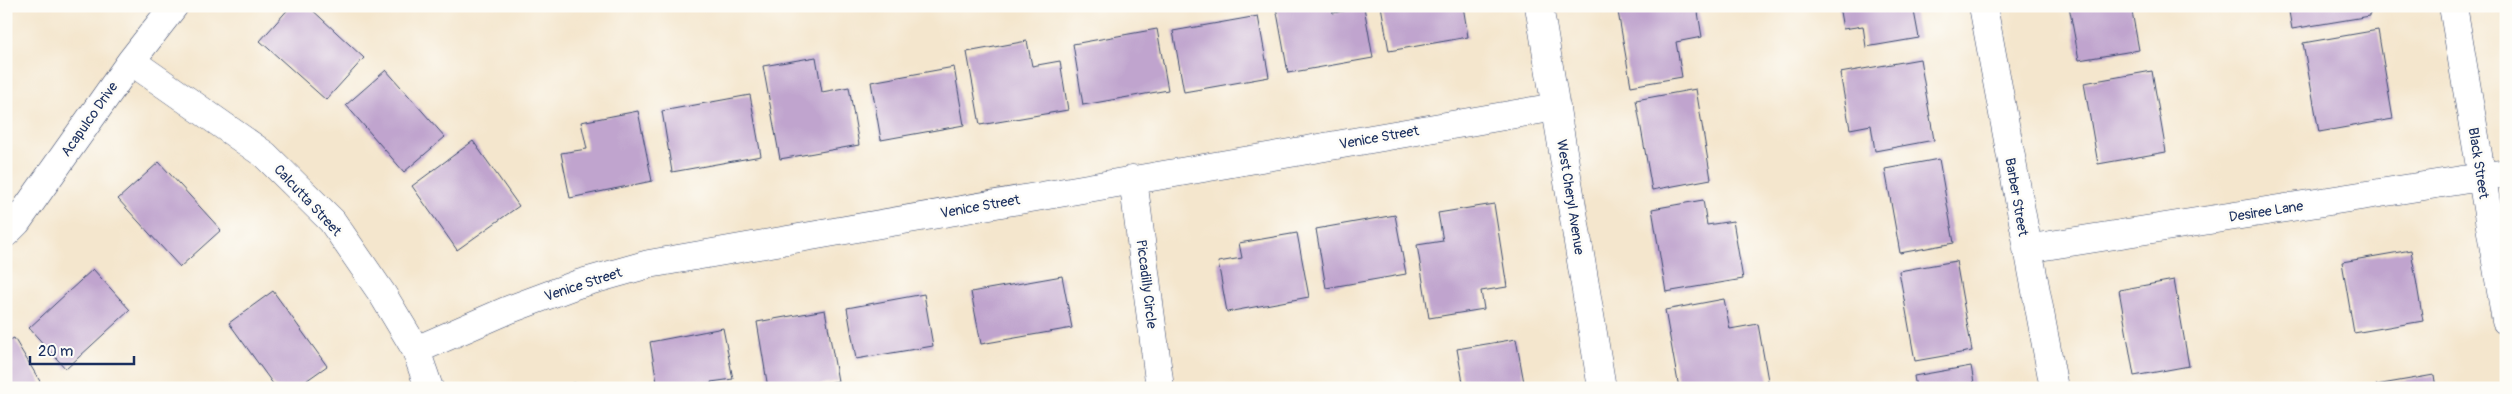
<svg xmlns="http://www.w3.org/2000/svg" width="2512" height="394" viewBox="0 0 2512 394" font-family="Pangolin,sans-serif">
<rect width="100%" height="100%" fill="#fdfcf7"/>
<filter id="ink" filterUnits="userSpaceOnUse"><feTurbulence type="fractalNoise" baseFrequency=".02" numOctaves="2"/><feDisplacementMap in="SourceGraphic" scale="10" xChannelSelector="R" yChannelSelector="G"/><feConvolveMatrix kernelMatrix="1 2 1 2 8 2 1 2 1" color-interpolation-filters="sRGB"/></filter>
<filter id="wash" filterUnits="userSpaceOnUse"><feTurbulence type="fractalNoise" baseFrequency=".0096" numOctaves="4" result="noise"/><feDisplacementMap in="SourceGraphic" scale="20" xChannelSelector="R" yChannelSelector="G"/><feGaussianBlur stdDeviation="1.12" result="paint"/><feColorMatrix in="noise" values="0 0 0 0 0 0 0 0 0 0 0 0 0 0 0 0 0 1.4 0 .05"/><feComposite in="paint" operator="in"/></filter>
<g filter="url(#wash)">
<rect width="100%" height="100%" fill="#f4e6cd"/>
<g id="blocks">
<path fill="#c0a4ce" d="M 291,6 L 308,6 L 364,58 L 326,100 L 260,41 Z
M 1331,6 L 1333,13 L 1364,7 L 1373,58 L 1288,73 L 1276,7 Z
M 1381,6 L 1463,6 L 1468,37 L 1389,51 Z
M 1617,6 L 1697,6 L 1702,37 L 1676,42 L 1682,77 L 1631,86 Z
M 1839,6 L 1913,6 L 1919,38 L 1866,47 L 1863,26 L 1843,29 Z
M 2069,6 L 2131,6 L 2139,50 L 2079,60 Z
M 2288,6 L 2369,6 L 2370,16 L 2292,29 Z
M 1258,16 L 1269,77 L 1184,92 L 1173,31 Z
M 1157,29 L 1168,90 L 1083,105 L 1073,44 Z
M 2378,30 L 2393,119 L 2319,132 L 2303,43 Z
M 1027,41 L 1032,66 L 1060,61 L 1068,110 L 980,125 L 967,52 Z
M 816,57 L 822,92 L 849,87 L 859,145 L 780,159 L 763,66 Z
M 1920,59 L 1934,140 L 1875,151 L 1871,125 L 1850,129 L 1840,73 Z
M 954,67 L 964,125 L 881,140 L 871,82 Z
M 386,70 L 445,137 L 404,172 L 346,105 Z
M 2152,71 L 2166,152 L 2098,164 L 2084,83 Z
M 1696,89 L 1711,179 L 1652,190 L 1636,100 Z
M 750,95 L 761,156 L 672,172 L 662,111 Z
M 638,111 L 652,181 L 570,198 L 561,153 L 587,149 L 581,122 Z
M 473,141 L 519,206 L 457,250 L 412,186 Z
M 1939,159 L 1954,243 L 1900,253 L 1885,169 Z
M 159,162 L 221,230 L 180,267 L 118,199 Z
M 1703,200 L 1707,225 L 1733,221 L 1743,279 L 1666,292 L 1652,209 Z
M 1494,204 L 1507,287 L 1481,291 L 1484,309 L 1429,318 L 1417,245 L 1443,241 L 1438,213 Z
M 1395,215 L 1406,274 L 1326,288 L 1316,229 Z
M 1297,233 L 1309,297 L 1227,312 L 1218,262 L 1242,258 L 1239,243 Z
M 2411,250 L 2423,321 L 2354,333 L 2342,262 Z
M 1956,261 L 1972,351 L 1915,361 L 1899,271 Z
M 93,269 L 130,310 L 66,369 L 29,328 Z
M 1062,276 L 1072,328 L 981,344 L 971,292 Z
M 2174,280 L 2189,366 L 2134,376 L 2119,290 Z
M 273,291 L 327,366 L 296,388 L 276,388 L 229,323 Z
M 924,294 L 933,346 L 856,359 L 847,308 Z
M 1724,299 L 1730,329 L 1758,324 L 1769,386 L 1757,388 L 1679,388 L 1665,310 Z
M 825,310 L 838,381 L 802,388 L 768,388 L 757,322 Z
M 723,328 L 733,379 L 711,382 L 712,388 L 658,388 L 650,342 Z
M 14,338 L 44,388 L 6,388 L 6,342 Z
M 1516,339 L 1525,388 L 1464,388 L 1457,349 Z
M 1971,366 L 1975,388 L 1916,388 L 1914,376 Z
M 2434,375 L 2436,388 L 2377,388 L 2376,385 Z
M 575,383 L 576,388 L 552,388 L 552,387 Z"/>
</g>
</g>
<g filter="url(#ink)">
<use href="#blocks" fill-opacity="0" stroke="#3c4a6f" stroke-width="1"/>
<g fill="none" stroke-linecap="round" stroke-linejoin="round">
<g stroke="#3c4a6f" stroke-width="29">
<path id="minor" d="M 1539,6 L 1602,388
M 1983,6 L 2054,388
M 2453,6 L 2506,321
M 131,61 L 265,155 L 332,221 L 383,295 L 416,350 L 429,388
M 1133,179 L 1160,388
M 6,233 L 17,222 L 131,61 L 174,6
M 2026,249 L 2506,173
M 416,350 L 508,310 L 578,284 L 649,264 L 1556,107"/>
</g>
<use href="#minor" stroke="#fff" stroke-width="28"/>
</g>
</g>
<g text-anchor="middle" stroke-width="5" stroke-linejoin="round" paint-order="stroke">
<g font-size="14" fill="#1b2f5e" stroke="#fdfcf7">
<text transform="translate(89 119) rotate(-55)" y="5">Acapulco Drive</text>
<text transform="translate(1379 137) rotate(-10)" y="5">Venice Street</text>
<text transform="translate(2479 163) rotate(81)" y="5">Black Street</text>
<text transform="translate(1571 197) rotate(81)" y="5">West Cheryl Avenue</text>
<text transform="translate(2017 197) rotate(80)" y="5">Barber Street</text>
<text transform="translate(308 200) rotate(47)" y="5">Calcutta Street</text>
<text transform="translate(980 206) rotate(-10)" y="5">Venice Street</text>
<text transform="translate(2266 211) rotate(-9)" y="5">Desiree Lane</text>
<text transform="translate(583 284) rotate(-18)" y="5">Venice Street</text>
<text transform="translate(1147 284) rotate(83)" y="5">Piccadilly Circle</text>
</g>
</g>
<rect width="2512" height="394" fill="none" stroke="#fdfcf7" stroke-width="25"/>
<path d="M30 356v8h104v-8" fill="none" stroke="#1b2f5e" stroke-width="2.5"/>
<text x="38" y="356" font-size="15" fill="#1b2f5e" stroke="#fdfcf7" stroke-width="4" paint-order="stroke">20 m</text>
</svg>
